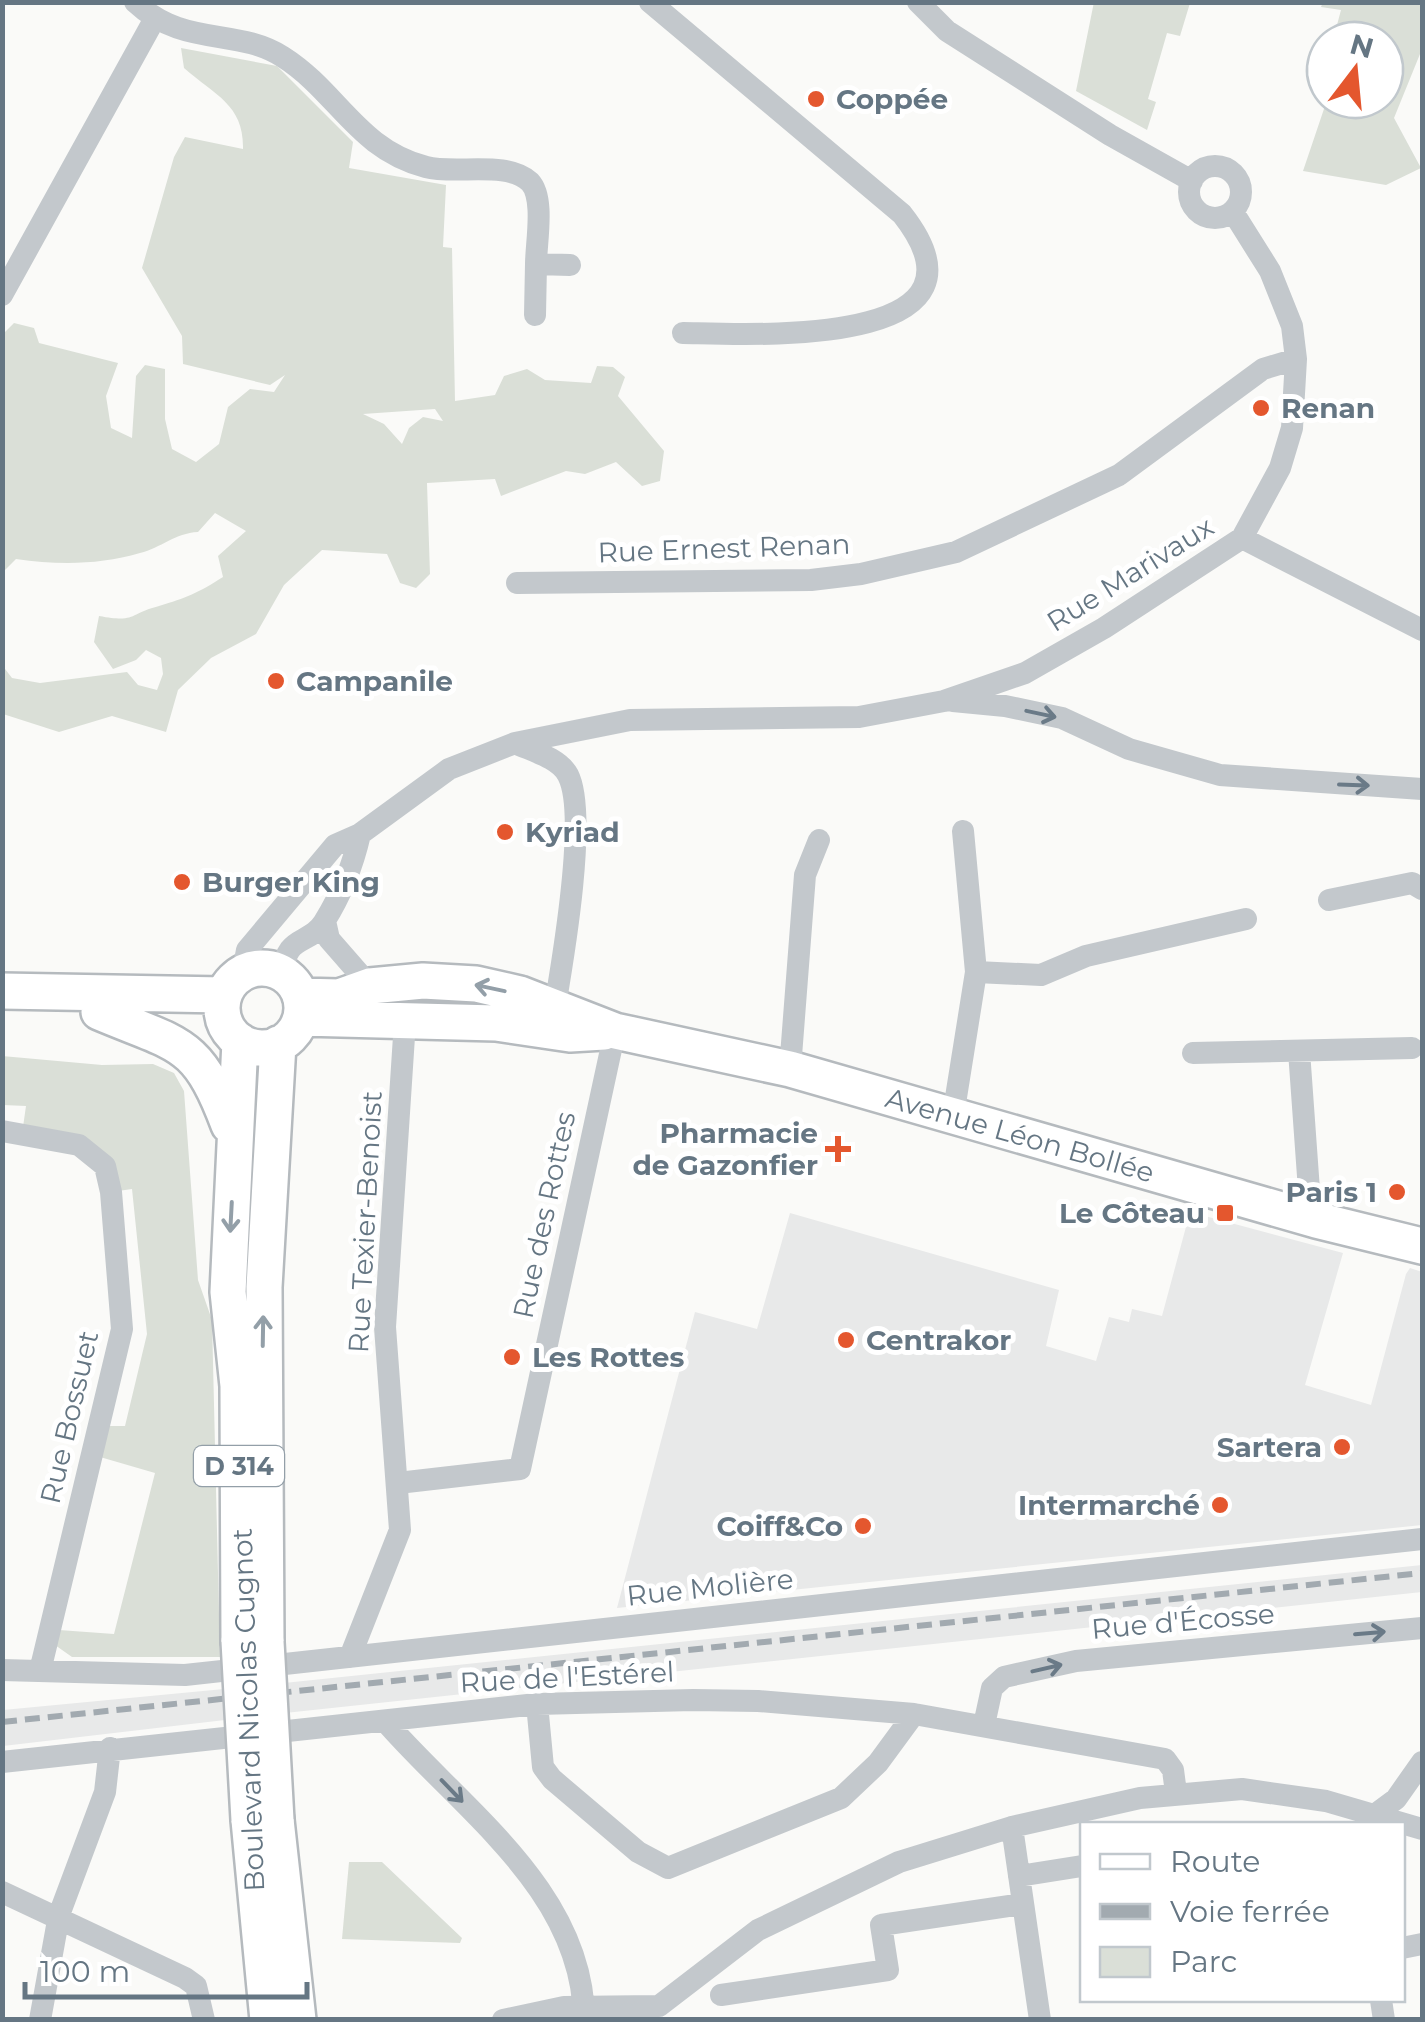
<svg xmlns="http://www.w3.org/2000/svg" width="1425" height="2022" font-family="Montserrat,sans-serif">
	<rect width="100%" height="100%" fill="#fafaf8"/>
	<path fill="#e8e9e9" d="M 1190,1212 L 1343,1253 L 1305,1385 L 1371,1405 L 1406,1274 L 1410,1268 L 1422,1272 L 1422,1525 L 617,1608 L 695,1312 L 757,1329 L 790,1213 L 1059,1290 L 1046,1346 L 1096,1361 L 1109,1317 L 1129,1322 L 1132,1309 L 1162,1316 Z
		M 1422,1565 L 1422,1592 L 285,1713 L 284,1683 Z
		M 224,1689 L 225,1720 L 3,1746 L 3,1710 Z"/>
	<path fill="#dadfd7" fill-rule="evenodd" d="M 1094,2 L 1190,3 L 1180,36 L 1167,33 L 1148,99 L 1156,102 L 1147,130 L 1076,91 Z
		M 1323,2 L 1422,3 L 1422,57 L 1420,54 L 1394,118 L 1421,168 L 1386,185 L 1303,171 L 1327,100 L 1385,100 L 1385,40 L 1333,40 L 1341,10 L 1321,7 Z
		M 181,48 L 277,66 L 353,142 L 349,168 L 446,185 L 443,247 L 452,248 L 455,401 L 495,395 L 504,376 L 527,369 L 545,380 L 591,383 L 597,366 L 613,367 L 625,377 L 618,396 L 664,451 L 660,481 L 642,486 L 616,462 L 585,474 L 566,471 L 501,496 L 495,479 L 427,483 L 430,574 L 416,588 L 400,583 L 387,554 L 322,550 L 284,585 L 256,634 L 211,658 L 178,690 L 166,732 L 112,716 L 59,732 L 3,714 L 2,665 L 12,678 L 40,683 L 127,672 L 138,685 L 157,690 L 163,674 L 161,658 L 146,650 L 136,660 L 113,669 L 94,642 L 99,616 C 137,623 128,614 159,606 C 186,598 198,593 223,577 L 218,556 L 246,531 L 215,513 L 198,532 C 175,533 161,548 140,553 C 99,565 58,565 16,559 L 3,572 L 2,335 L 14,323 L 34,328 L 39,343 L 118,363 L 106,396 L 111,428 L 132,438 L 136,376 L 145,365 L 165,369 L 165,419 L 172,449 L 196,462 L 219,444 L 228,407 L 250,389 L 274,392 L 285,375 L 270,385 L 183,364 L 182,336 L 142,268 L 174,157 L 185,137 L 243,149 C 244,105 216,96 184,68 ZM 435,409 L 443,421 L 423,417 L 409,428 L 402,444 L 384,424 L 363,414 Z
		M 2,1056 L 102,1065 L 153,1064 L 174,1073 L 184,1091 L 198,1280 L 212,1320 L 220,1657 L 72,1657 L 55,1645 L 59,1630 L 114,1634 L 155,1473 L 100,1457 L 108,1426 L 125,1426 L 147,1334 L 132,1189 L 111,1192 L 105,1166 L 22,1134 L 26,1106 L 3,1105 Z
		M 349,1862 L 382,1862 L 462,1938 L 460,1943 L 342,1939 Z"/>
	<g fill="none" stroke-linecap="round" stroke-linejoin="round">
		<defs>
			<path id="primary" d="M222 1008a40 40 0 1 1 80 0a40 40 0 1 1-80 0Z
				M 2,991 L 224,995
				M 300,996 L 339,997 L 370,986 L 423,981 L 476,984 L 520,994 L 615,1031 L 790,1069 L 1316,1220 L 1422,1246
				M 99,1012 C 179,1046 197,1039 229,1125
				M 302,1018 L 496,1023 L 570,1034 L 604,1032
				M 239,1641 L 238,1386 L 228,1292 L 240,1041
				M 266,1642 L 264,1287 L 278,1044
				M 249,1820 L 268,2020
				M 276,1820 L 298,2020"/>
		</defs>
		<use href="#primary" stroke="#b5babe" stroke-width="40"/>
		<path stroke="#c3c8cc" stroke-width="22" d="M 135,2 C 184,48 236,27 283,57 C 338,92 357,149 426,167 C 455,175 507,160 530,182 C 545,198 536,243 536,264 L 570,265
			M 650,2 L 902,214 C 1009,350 747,334 683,333
			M 918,2 L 947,31 L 1110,135 L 1192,181
			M1189 192a26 26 0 1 1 52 0a26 26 0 1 1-52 0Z
			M 2,295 L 154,20
			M 535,315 L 536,264
			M 1242,538 L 1422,630
			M 517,583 L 811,580 L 861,574 L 956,552 L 1119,475 L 1263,369 L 1296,359
			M 953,701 L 1005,706 L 1062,718 L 1129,749 L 1220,775 L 1422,789
			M 515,743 C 532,751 559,758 568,775 C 588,814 563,959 555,1006
			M 963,831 L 976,972
			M 1329,900 L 1412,883 L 1422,889
			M 325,921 L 329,939 L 370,986
			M 243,972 L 247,950 L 335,845 L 360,834 L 449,769 L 515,743 L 630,720 L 859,717 L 944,701 L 1025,673 L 1104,628 L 1242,538 L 1280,468 L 1292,428 L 1296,359 L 1292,326 L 1270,271 L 1233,212
			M 283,974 C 285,934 309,946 324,922 C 341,895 353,865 360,834
			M 1299,1051 L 1309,1190 L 1316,1220
			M 1193,1053 L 1412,1048
			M 790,1069 L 805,875 L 819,840
			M 953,1116 L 976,972 L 1041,975 L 1086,956 L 1246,919
			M 2,1131 L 79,1145 L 105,1166 L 111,1192 L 122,1329 L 40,1671
			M 398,1483 L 520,1469 L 615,1031
			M 350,1657 L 400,1530 L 385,1327 L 405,1021
			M 2,1670 L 185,1675 L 1422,1539
			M 537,1704 L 543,1767 L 552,1779 L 638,1852 L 668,1868 L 841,1798 L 878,1763 L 914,1714
			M 385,1721 C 460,1808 584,1891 584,2020
			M 984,1725 L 992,1688 L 1004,1677 L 1076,1661 L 1422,1628
			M 2,1762 L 537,1704 L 693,1700 L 758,1701 L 914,1714 L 1165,1759 L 1173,1770 L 1176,1793
			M 1369,1819 L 1396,1799 L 1422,1762
			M 1012,1827 L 1040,2020
			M 1019,1876 L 1082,1866
			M 2,1892 L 185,1978 L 196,1986 L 204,2020
			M 1402,1948 L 1422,1944
			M 721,1995 L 888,1970 L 881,1925 L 1022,1904
			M 1381,2000 L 1384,2020
			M 40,2020 L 59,1915 L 105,1792 L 110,1748
			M 503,2020 L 564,2007 L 659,2006 L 758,1930 L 899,1862 L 1012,1827 L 1140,1798 L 1242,1789 L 1326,1801 L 1422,1829"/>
		<use href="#primary" stroke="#fff" stroke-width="35"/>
		<path stroke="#a2aab0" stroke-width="6" stroke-dasharray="15 8" stroke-linecap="butt" d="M 2,1722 L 1422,1573"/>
		<defs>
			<path id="primary-bridge" d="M 239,1641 L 249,1820
				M 266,1642 L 276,1820"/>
		</defs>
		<use href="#primary-bridge" stroke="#b5babe" stroke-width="40" stroke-linecap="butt"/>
		<use href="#primary-bridge" stroke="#fff" stroke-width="35"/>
	</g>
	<defs><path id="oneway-shaft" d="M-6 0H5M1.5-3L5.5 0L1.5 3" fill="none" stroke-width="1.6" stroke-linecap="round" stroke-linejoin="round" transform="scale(2.5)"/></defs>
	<g stroke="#6a7a87">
		<use href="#oneway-shaft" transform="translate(1041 714) rotate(12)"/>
		<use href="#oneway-shaft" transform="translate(1354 785) rotate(2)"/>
		<use href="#oneway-shaft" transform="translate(1370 1633) rotate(-5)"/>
		<use href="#oneway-shaft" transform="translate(1047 1668) rotate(-13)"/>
		<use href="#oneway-shaft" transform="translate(452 1791) rotate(46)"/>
	</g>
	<g stroke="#939fa8">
		<use href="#oneway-shaft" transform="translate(490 988) rotate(-168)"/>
		<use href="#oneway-shaft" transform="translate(231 1217) rotate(93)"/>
		<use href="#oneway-shaft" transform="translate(263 1331) rotate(-89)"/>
	</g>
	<g fill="#e4572e" stroke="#fff" stroke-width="4">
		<circle cx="816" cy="99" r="10"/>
		<circle cx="1261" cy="408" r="10"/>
		<circle cx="276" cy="681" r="10"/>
		<circle cx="505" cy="832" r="10"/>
		<circle cx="182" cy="882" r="10"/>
		<path d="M833 1134h10v10h10v10h-10v10h-10v-10h-10v-10h10z"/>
		<circle cx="1397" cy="1192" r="10"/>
		<rect x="1215" y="1203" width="20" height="20" rx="5"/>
		<circle cx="846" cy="1340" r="10"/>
		<circle cx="512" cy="1357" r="10"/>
		<circle cx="1342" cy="1447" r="10"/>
		<circle cx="1220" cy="1505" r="10"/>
		<circle cx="863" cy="1526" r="10"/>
	</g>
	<g text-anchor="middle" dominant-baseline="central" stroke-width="10" stroke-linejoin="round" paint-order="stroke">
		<rect fill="#fff" stroke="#939fa8" stroke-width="2.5" x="194" y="1446" width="90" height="40" rx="8"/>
		<g font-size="25" font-weight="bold" fill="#657683">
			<text x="239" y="1466">D 314</text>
		</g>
		<g font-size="28" font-weight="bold" fill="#657683" stroke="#fff" text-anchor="start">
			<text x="836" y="99">Coppée</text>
			<text x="1281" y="408">Renan</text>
			<text x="296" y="681">Campanile</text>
			<text x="525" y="832">Kyriad</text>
			<text x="202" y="882">Burger King</text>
			<text x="818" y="1133" text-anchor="end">Pharmacie<tspan x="818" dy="32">de Gazonfier</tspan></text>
			<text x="1377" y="1192" text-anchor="end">Paris 1</text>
			<text x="1205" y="1213" text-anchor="end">Le Côteau</text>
			<text x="866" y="1340">Centrakor</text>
			<text x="532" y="1357">Les Rottes</text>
			<text x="1322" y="1447" text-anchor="end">Sartera</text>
			<text x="1200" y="1505" text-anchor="end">Intermarché</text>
			<text x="843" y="1526" text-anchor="end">Coiff&amp;Co</text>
		</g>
		<g font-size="28" fill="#657683" stroke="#fff">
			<text transform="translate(724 548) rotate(-2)">Rue Ernest Renan</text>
			<text transform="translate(1130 574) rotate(-32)">Rue Marivaux</text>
			<text transform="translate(1020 1135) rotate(16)">Avenue Léon Bollée</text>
			<text transform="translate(544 1215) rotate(-78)">Rue des Rottes</text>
			<text transform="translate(365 1222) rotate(-87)">Rue Texier-Benoist</text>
			<text transform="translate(69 1417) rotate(-77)">Rue Bossuet</text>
			<text transform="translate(710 1587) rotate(-6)">Rue Molière</text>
			<text transform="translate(1183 1621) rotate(-5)">Rue d'Écosse</text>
			<text transform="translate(567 1677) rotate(-3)">Rue de l'Estérel</text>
			<text transform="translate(248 1710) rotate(-92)">Boulevard Nicolas Cugnot</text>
		</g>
	</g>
	<rect width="1425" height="2022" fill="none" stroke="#657683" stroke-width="10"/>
	<rect x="1080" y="1822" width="325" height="180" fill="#ffffff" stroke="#c1c8cd" stroke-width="2.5"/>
	<rect x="1100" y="1854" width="50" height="15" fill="#ffffff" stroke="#c1c8cd" stroke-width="2.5"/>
	<text x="1170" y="1872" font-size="30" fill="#657683">Route</text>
	<rect x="1100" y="1904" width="50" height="15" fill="#a2aab0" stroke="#c1c8cd" stroke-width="2.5"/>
	<text x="1170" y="1922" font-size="30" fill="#657683">Voie ferrée</text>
	<rect x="1100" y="1947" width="50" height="30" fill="#dadfd7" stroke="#c1c8cd" stroke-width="2.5"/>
	<text x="1170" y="1972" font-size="30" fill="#657683">Parc</text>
	<g transform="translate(1355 70) rotate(16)"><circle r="48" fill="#ffffff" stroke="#c1c8cd" stroke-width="2.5"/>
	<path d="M0-8L18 38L0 25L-18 38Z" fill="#e4572e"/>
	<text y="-15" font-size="28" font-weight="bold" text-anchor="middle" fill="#657683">N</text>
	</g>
	<path d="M25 1982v15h282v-15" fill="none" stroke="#657683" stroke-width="5"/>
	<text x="40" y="1982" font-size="30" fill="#657683" stroke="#ffffff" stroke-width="8" paint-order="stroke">100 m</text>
</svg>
